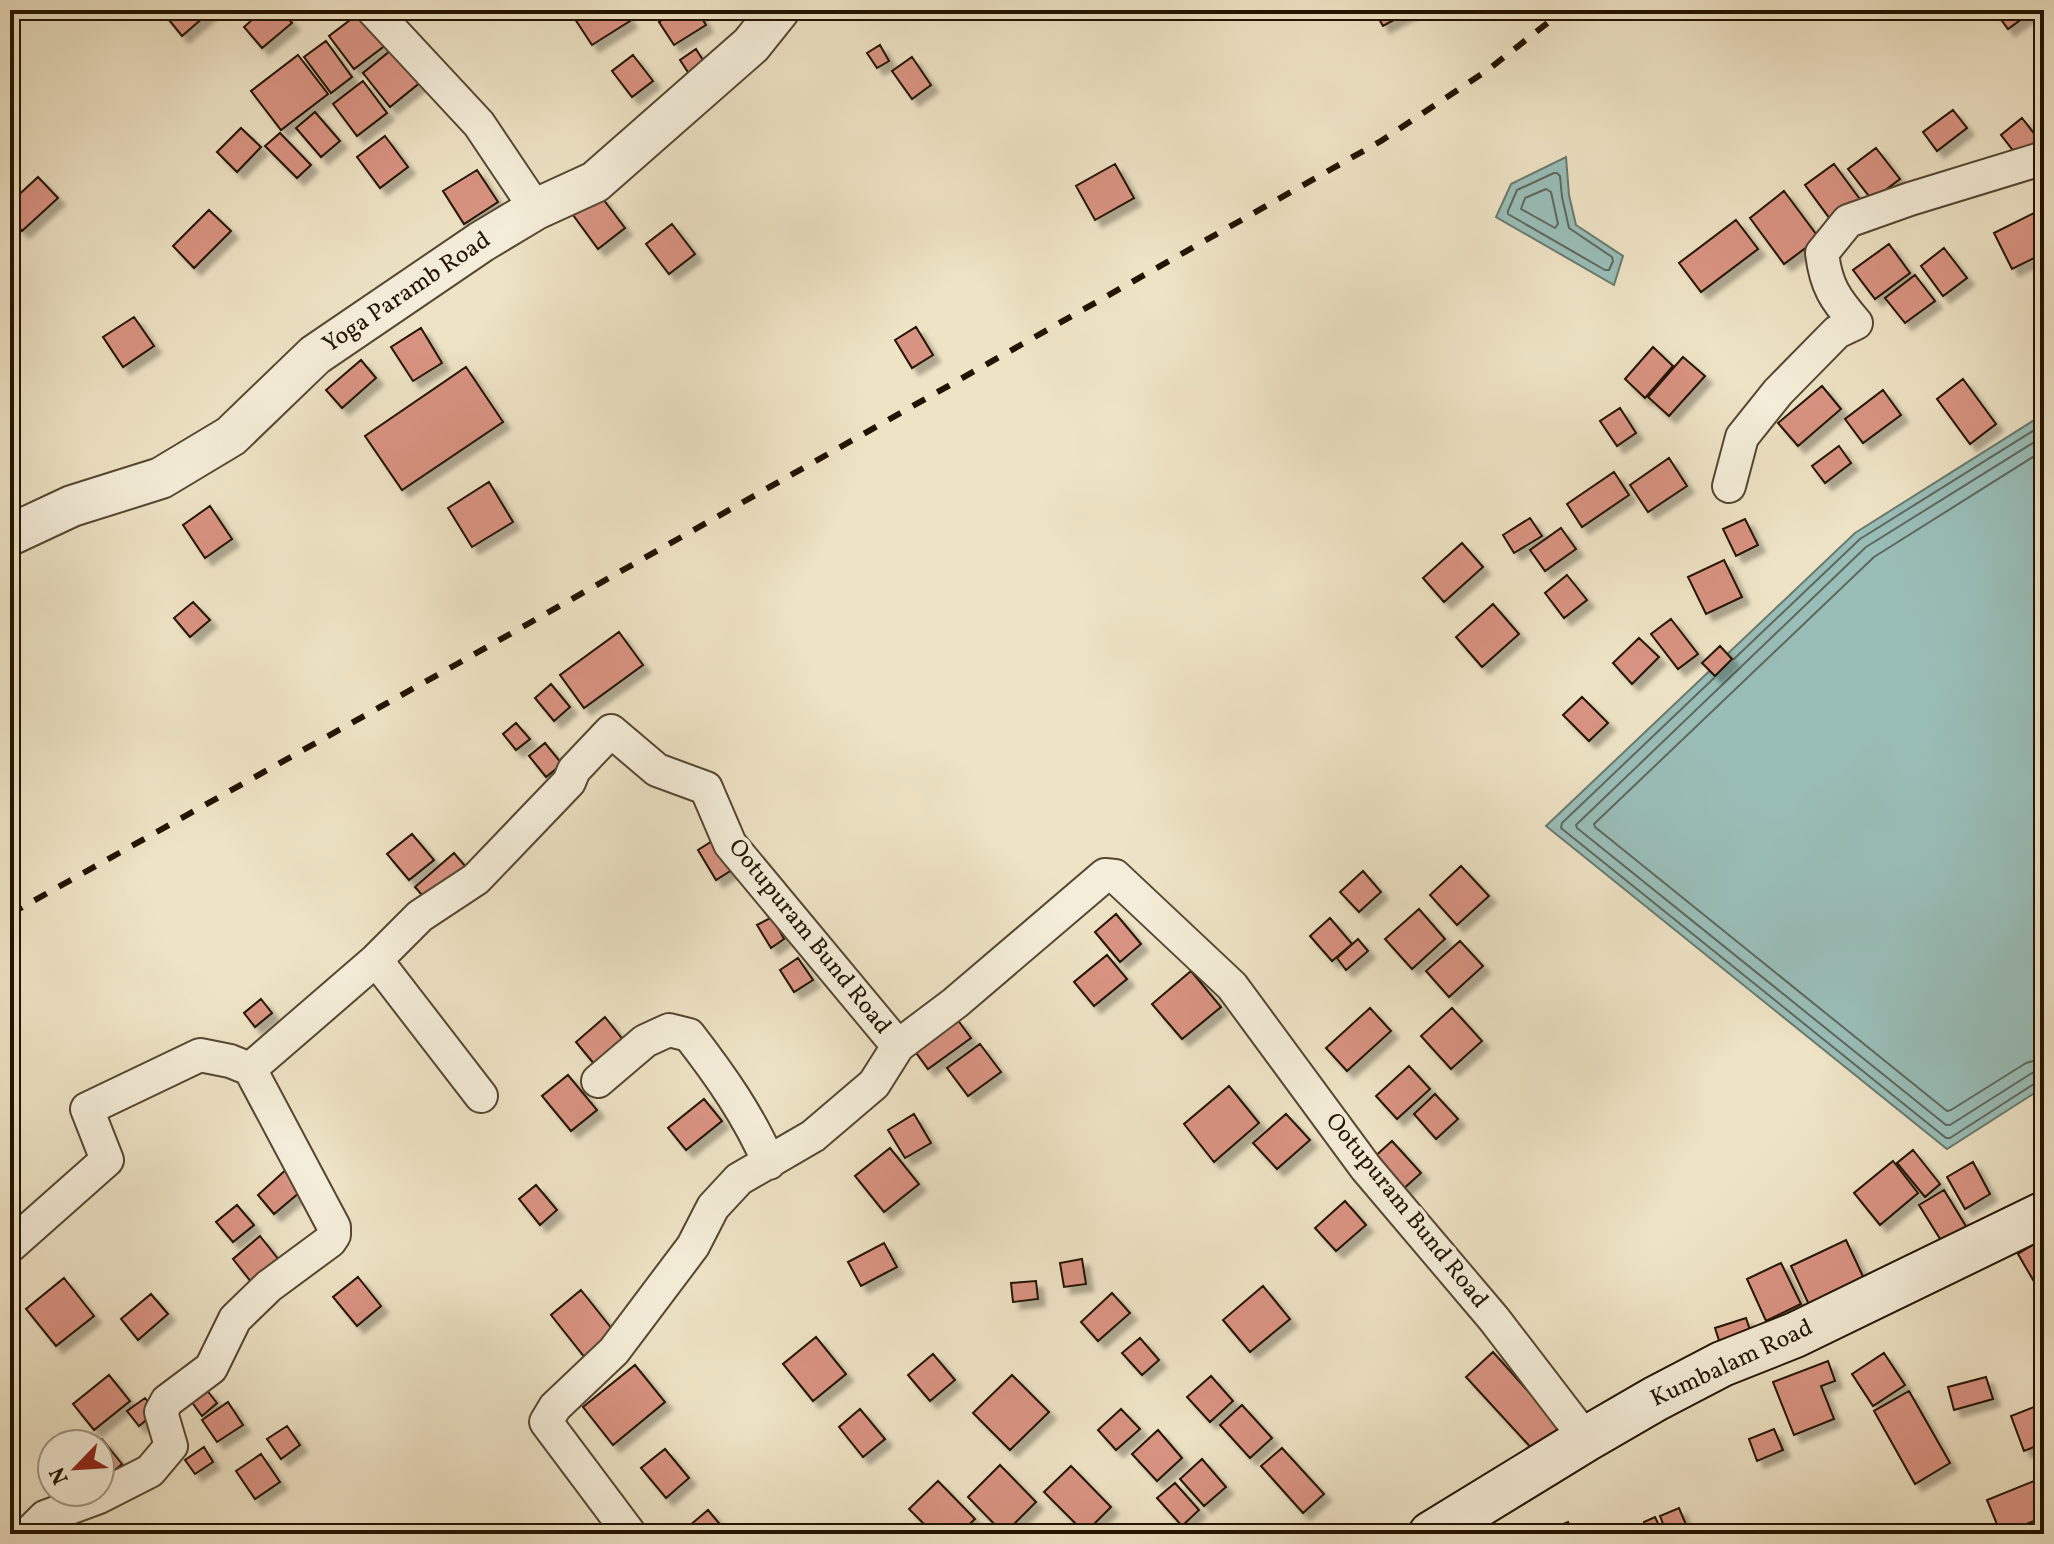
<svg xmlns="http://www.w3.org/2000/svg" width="2054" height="1544" font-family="Vollkorn,serif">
	<defs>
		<filter id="shadow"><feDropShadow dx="7" dy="7" stdDeviation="2" flood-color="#0004"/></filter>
	</defs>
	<rect width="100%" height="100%" fill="#eee3c5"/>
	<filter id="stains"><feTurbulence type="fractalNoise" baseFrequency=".0025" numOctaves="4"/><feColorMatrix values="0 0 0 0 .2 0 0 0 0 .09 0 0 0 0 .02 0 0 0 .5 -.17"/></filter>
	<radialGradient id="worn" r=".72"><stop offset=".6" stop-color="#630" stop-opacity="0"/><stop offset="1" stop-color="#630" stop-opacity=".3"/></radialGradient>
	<path fill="#99beb8" stroke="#697a6e" stroke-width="2" d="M 1566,157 L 1569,195 L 1576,225 L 1623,256 L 1614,285 L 1496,217 L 1511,184 Z
		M 2044,414 L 2044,1087 L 1947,1149 L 1546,826 L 1855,533 Z"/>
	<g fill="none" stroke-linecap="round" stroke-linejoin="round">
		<path stroke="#5e685c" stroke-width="2" d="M 1554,173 L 1557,173 L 1560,176 L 1562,197 L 1569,228 L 1612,257 L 1613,261 L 1609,270 L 1605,270 L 1508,214 L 1508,211 L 1517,190 Z
			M 1546,189 L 1551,192 L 1558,224 L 1555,228 L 1521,209 L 1525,198 Z
			M 2044,436 L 1866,547 L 1576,825 L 1577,828 L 1946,1125 L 1950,1125 L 2032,1073 L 2044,1070
			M 2044,450 L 1874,557 L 1594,824 L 1595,827 L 1947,1111 L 1951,1110 L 2026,1063 L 2044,1058
			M 1734,659 L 1860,539 L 2044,424
			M 1714,678 L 1562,823 L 1561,828 L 1946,1138 L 1950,1138 L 2037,1082 L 2044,1081"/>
	</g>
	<path fill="#d99382" stroke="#221300" stroke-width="2" filter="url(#shadow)" d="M 161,10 L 212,10 L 182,36 Z
		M 263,10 L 281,10 L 292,23 L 262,48 L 244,27 Z
		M 569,10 L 623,10 L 630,21 L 592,45 Z
		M 678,10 L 697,10 L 706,25 L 674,45 L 659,22 Z
		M 1374,10 L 1412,10 L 1383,26 Z
		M 1994,10 L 2034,10 L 2008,29 Z
		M 362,11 L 387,44 L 354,69 L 329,36 Z
		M 326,41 L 352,77 L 331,93 L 304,57 Z
		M 880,45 L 889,61 L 877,68 L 867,53 Z
		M 395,47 L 422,81 L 390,107 L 363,73 Z
		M 696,49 L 711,73 L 695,83 L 680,60 Z
		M 298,55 L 328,94 L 281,130 L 251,91 Z
		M 633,55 L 653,81 L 632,97 L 612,71 Z
		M 912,57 L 931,85 L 912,99 L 892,71 Z
		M 363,81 L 387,113 L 357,136 L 333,104 Z
		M 1953,110 L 1967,128 L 1937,151 L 1923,132 Z
		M 315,112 L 340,141 L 321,157 L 296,128 Z
		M 2022,118 L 2040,141 L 2019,158 L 2001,135 Z
		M 241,128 L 261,147 L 237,172 L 217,152 Z
		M 280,133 L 311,165 L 297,178 L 265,146 Z
		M 385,136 L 408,167 L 380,188 L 357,157 Z
		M 1876,148 L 1900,179 L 1872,200 L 1848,169 Z
		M 1115,164 L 1134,198 L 1095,220 L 1076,186 Z
		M 1834,164 L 1862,202 L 1833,223 L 1805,185 Z
		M 477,170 L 498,202 L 464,224 L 443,191 Z
		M 38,177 L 58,198 L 22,231 L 10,218 L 10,203 Z
		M 1784,191 L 1819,238 L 1784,264 L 1750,218 Z
		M 600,195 L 625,228 L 598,249 L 573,215 Z
		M 209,210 L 231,231 L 194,268 L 173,246 Z
		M 2034,213 L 2044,234 L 2044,253 L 2012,269 L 1994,233 Z
		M 1736,220 L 1758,249 L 1701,292 L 1679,263 Z
		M 672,224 L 695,254 L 669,274 L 646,244 Z
		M 1889,244 L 1910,273 L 1875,299 L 1853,270 Z
		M 1944,248 L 1967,278 L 1943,296 L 1921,266 Z
		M 1915,275 L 1935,301 L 1905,323 L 1885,298 Z
		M 134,317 L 154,346 L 123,367 L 103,337 Z
		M 916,327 L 933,355 L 912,368 L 895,340 Z
		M 421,328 L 442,363 L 413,381 L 391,347 Z
		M 1653,347 L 1673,366 L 1645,398 L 1625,379 Z
		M 1683,357 L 1705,376 L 1669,416 L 1648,397 Z
		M 361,360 L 376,378 L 342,408 L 326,390 Z
		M 466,367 L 503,422 L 402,490 L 365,436 Z
		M 1963,379 L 1996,424 L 1970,444 L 1937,399 Z
		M 1822,386 L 1841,409 L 1798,446 L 1778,423 Z
		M 1883,390 L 1901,415 L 1863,443 L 1845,419 Z
		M 1620,408 L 1636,433 L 1617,446 L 1600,421 Z
		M 1839,446 L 1851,463 L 1825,483 L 1812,466 Z
		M 1669,458 L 1687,486 L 1648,512 L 1630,485 Z
		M 1614,472 L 1629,495 L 1582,527 L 1567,504 Z
		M 489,482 L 513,522 L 472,547 L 448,508 Z
		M 210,506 L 232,539 L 205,558 L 183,525 Z
		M 1530,518 L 1542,536 L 1514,553 L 1503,535 Z
		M 1745,519 L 1758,545 L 1736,556 L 1723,529 Z
		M 1561,528 L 1576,549 L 1545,571 L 1530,550 Z
		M 1462,543 L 1483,567 L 1444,602 L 1423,578 Z
		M 1724,560 L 1742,597 L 1706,614 L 1688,577 Z
		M 1567,575 L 1587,600 L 1564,618 L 1545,593 Z
		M 193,602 L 210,620 L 190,637 L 174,618 Z
		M 1493,604 L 1519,634 L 1482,667 L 1456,637 Z
		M 1671,619 L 1698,654 L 1678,669 L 1651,634 Z
		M 619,632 L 643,665 L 584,708 L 560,675 Z
		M 1639,638 L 1659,657 L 1632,684 L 1613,663 Z
		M 1720,646 L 1732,659 L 1715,676 L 1702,663 Z
		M 551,684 L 570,707 L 554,721 L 535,698 Z
		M 1582,697 L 1608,723 L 1589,741 L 1563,715 Z
		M 516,723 L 530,739 L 516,750 L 503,734 Z
		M 545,743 L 562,764 L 546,777 L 529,756 Z
		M 412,834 L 434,860 L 409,880 L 387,854 Z
		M 717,838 L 735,868 L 716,880 L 698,850 Z
		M 454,853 L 471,873 L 427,901 L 415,887 Z
		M 1461,866 L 1489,896 L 1457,925 L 1430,895 Z
		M 1363,871 L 1381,892 L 1359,912 L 1340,892 Z
		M 1419,909 L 1445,939 L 1412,969 L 1385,939 Z
		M 1116,914 L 1141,944 L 1120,962 L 1095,932 Z
		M 772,917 L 784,939 L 771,948 L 757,925 Z
		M 1330,918 L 1352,944 L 1332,961 L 1310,936 Z
		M 1358,939 L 1368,951 L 1346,970 L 1337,958 Z
		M 1460,941 L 1483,966 L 1449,997 L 1426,971 Z
		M 1107,955 L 1127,979 L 1094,1006 L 1074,982 Z
		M 798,958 L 813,980 L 794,992 L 780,970 Z
		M 1191,971 L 1221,1007 L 1182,1039 L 1152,1004 Z
		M 261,999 L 272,1013 L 255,1027 L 244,1013 Z
		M 1370,1008 L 1391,1031 L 1347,1071 L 1326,1048 Z
		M 1452,1008 L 1482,1041 L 1451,1069 L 1421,1036 Z
		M 605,1017 L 624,1041 L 595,1065 L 576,1042 Z
		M 957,1019 L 971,1038 L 928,1069 L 914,1050 Z
		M 980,1044 L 1001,1072 L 968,1096 L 947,1068 Z
		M 1409,1066 L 1430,1089 L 1397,1119 L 1376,1096 Z
		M 568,1075 L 597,1110 L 571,1131 L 542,1096 Z
		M 1229,1086 L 1259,1123 L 1214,1162 L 1184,1124 Z
		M 1435,1094 L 1458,1119 L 1436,1139 L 1414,1114 Z
		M 704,1099 L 722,1121 L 686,1150 L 668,1128 Z
		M 914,1114 L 931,1143 L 905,1158 L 888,1130 Z
		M 1286,1114 L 1310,1140 L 1277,1169 L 1253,1143 Z
		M 1392,1141 L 1421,1173 L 1401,1191 L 1372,1159 Z
		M 890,1148 L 919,1184 L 884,1212 L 855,1176 Z
		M 1913,1150 L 1940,1184 L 1925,1197 L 1897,1163 Z
		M 1893,1161 L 1918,1193 L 1880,1225 L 1854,1193 Z
		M 1973,1162 L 1990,1194 L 1965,1209 L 1947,1177 Z
		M 289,1167 L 306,1187 L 274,1214 L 258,1195 Z
		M 536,1185 L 557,1210 L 540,1225 L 519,1199 Z
		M 1944,1190 L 1967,1228 L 1942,1242 L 1919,1205 Z
		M 1345,1201 L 1366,1225 L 1336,1251 L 1315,1228 Z
		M 237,1205 L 254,1225 L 233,1242 L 216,1222 Z
		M 260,1236 L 279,1260 L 252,1283 L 233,1259 Z
		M 1846,1240 L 1866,1283 L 1811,1309 L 1791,1266 Z
		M 2039,1241 L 2044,1249 L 2044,1280 L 2036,1285 L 2018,1254 Z
		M 884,1243 L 897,1267 L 861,1286 L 848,1262 Z
		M 1082,1259 L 1086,1284 L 1064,1287 L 1060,1263 Z
		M 1781,1263 L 1801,1304 L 1766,1321 L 1747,1279 Z
		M 358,1277 L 381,1306 L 357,1326 L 333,1297 Z
		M 64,1278 L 94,1316 L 56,1346 L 26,1309 Z
		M 1036,1281 L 1038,1299 L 1013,1302 L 1011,1283 Z
		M 1263,1286 L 1290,1319 L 1250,1352 L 1223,1320 Z
		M 581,1290 L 616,1334 L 586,1359 L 551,1315 Z
		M 1112,1293 L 1130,1313 L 1098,1341 L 1081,1322 Z
		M 151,1294 L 168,1314 L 138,1340 L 121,1319 Z
		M 1746,1318 L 1754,1342 L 1723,1353 L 1715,1328 Z
		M 816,1337 L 846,1374 L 813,1401 L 783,1364 Z
		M 1140,1338 L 1159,1360 L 1142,1375 L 1122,1353 Z
		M 1493,1352 L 1561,1428 L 1535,1452 L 1466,1377 Z
		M 1884,1353 L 1905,1385 L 1873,1406 L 1852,1374 Z
		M 933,1354 L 955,1380 L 930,1401 L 908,1375 Z
		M 1828,1361 L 1835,1381 L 1821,1386 L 1834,1419 L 1794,1435 L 1773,1382 Z
		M 635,1365 L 665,1402 L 613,1445 L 583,1407 Z
		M 109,1375 L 130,1401 L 94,1430 L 73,1404 Z
		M 1012,1375 L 1049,1412 L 1010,1450 L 973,1413 Z
		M 1211,1376 L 1233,1401 L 1210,1422 L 1187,1397 Z
		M 1986,1377 L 1993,1399 L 1954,1410 L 1948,1387 Z
		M 206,1389 L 217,1403 L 202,1416 L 191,1401 Z
		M 1909,1391 L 1950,1463 L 1915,1484 L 1874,1411 Z
		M 145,1398 L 156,1412 L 139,1426 L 127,1411 Z
		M 228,1402 L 243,1425 L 217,1442 L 202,1420 Z
		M 1242,1405 L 1272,1438 L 1250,1458 L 1220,1425 Z
		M 2039,1405 L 2044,1419 L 2044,1443 L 2024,1451 L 2011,1416 Z
		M 860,1409 L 885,1439 L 863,1457 L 839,1427 Z
		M 1121,1409 L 1140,1429 L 1116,1450 L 1098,1430 Z
		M 287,1426 L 300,1445 L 281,1459 L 267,1439 Z
		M 1774,1429 L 1783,1450 L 1757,1461 L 1749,1439 Z
		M 1158,1430 L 1182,1458 L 1157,1481 L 1132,1454 Z
		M 102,1439 L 122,1464 L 100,1483 L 100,1444 L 95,1444 Z
		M 204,1447 L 213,1462 L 195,1474 L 185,1460 Z
		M 1282,1448 L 1324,1494 L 1303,1513 L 1261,1466 Z
		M 665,1449 L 689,1478 L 666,1498 L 641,1468 Z
		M 261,1454 L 280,1482 L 255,1499 L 236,1471 Z
		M 1202,1459 L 1226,1487 L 1204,1506 L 1180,1479 Z
		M 1000,1465 L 1036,1502 L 1004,1534 L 968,1497 Z
		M 1071,1466 L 1111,1507 L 1085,1533 L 1044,1492 Z
		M 2044,1477 L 2044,1517 L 2001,1534 L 1987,1500 Z
		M 938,1481 L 975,1519 L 959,1534 L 934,1534 L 909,1509 Z
		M 1175,1483 L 1199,1510 L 1182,1526 L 1157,1498 Z
		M 1679,1508 L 1690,1534 L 1667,1534 L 1660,1516 Z
		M 708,1510 L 728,1534 L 696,1534 L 689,1526 Z
		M 1655,1517 L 1663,1534 L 1650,1534 L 1644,1522 Z
		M 1568,1522 L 1573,1534 L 1541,1534 L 1541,1533 Z"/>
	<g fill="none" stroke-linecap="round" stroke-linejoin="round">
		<defs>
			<path id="minor" d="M 373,10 L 479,124 L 536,209
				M 1729,486 L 1742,437 L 1778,392 L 1837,332 L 1856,323 C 1835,299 1826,286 1822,253 L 1848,221 L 1910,199 L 2044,158
				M 376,960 L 481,1096
				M 250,1069 L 376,960 L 420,916 L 476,879 L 569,782 L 574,770 L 611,731 L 657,770 L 706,788 L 730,844 L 898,1046
				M 598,1081 L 645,1041 L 669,1030 L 689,1035 C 720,1075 749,1116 769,1163
				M 10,1246 L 107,1160 L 87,1109 L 200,1055 L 230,1061 L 250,1069
				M 28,1534 L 45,1517 L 99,1497 L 150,1471 L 171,1446 L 161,1412 L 167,1401 L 211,1368 L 235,1319 L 269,1286 L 330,1241 L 334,1235 L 334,1227 L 250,1069
				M 630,1534 L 546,1422 L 555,1407 L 614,1351 L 693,1246 L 713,1207 L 739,1179 L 813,1136 L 874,1084 L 898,1046 L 955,1003 L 1105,875 L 1115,876 L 1232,986 L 1366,1168 L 1494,1319 L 1586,1439"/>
			<path id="tertiary" d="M 10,535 L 72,506 L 161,478 L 231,436 L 315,355 L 481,242 L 536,209 L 595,182 L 751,45 L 779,10"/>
			<path id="secondary" d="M 1431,1534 L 1586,1439 L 1655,1399 L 1722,1364 L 1795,1335 L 2044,1214"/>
		</defs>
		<use href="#minor" stroke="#554731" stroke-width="36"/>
		<use href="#tertiary" stroke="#554731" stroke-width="44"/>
		<use href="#secondary" stroke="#221300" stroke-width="48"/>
		<use href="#minor" stroke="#f4edd9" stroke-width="32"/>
		<use href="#tertiary" stroke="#f4edd9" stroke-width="40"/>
		<use href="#secondary" stroke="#f4edd9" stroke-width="44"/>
		<path stroke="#221300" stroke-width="6" stroke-dasharray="14 14" stroke-linecap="butt" d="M 10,914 L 457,664 L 1381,141 L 1489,69 L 1564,10"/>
	</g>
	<g text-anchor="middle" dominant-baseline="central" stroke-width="8" stroke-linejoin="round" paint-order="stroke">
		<g font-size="24" fill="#221300" stroke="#f4edd9">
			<text transform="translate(407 293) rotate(-34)">Yoga Paramb Road</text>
			<text transform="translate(809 937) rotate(51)">Ootupuram Bund Road</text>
			<text transform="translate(1406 1211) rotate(51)">Ootupuram Bund Road</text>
			<text transform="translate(1732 1364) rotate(-25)">Kumbalam Road</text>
		</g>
	</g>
	<rect width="2054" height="1544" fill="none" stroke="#eee3c5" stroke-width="40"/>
	<rect x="12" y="12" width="2030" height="1520" fill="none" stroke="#221300" stroke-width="4"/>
	<rect x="20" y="20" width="2014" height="1504" fill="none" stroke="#221300" stroke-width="2"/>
	<g transform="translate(76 1468) rotate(245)"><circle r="38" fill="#f4edd9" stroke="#a09682" stroke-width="2"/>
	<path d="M0-6L14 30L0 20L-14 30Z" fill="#8f2418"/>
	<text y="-12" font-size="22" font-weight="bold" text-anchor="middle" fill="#221300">N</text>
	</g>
	<rect width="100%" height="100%" filter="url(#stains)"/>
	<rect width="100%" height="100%" fill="url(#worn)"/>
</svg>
